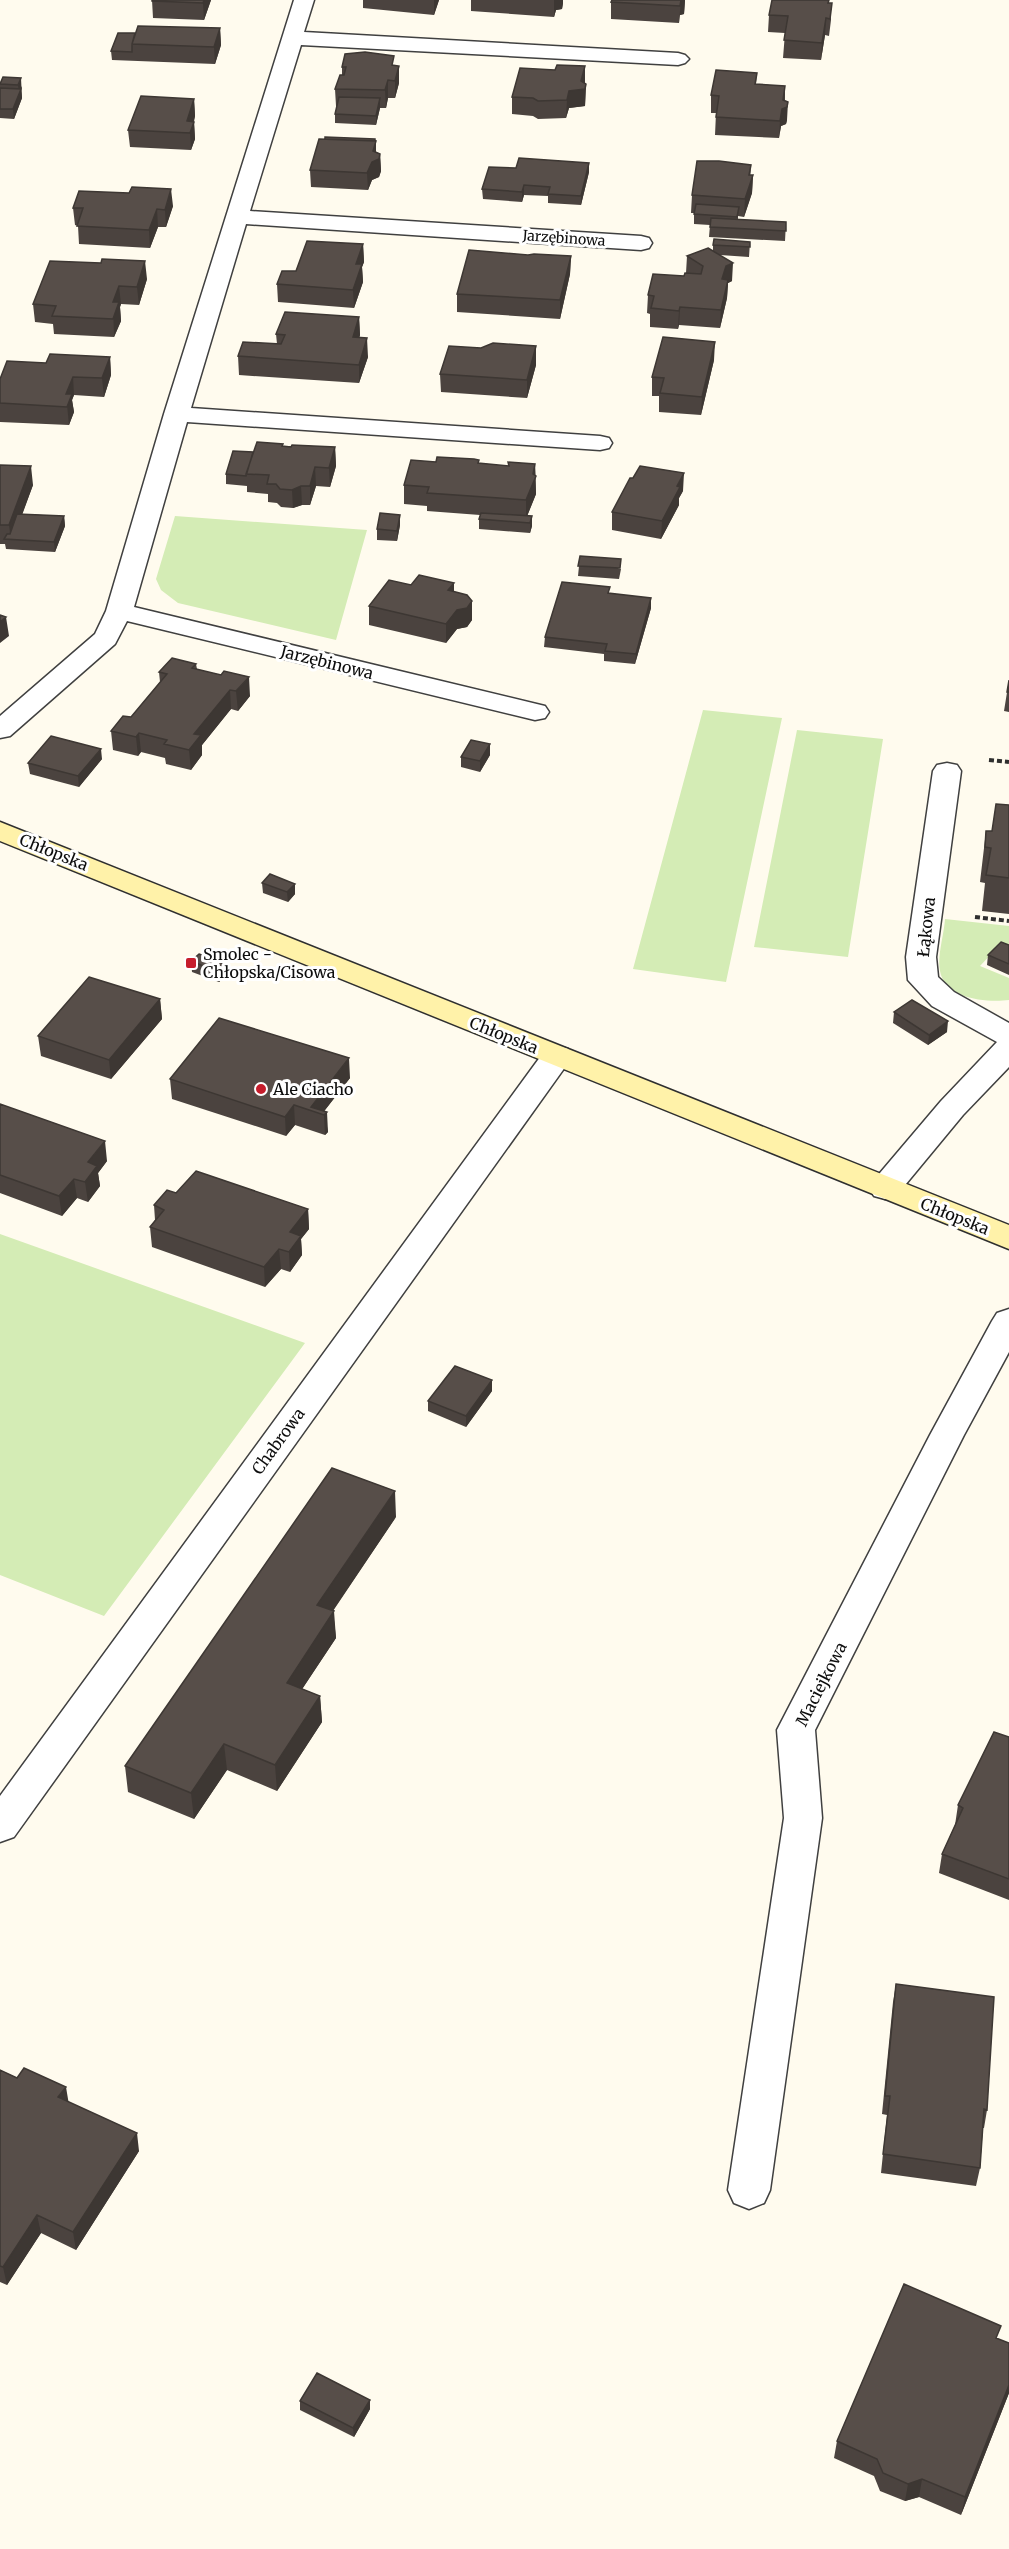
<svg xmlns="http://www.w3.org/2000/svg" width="1009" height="2549" font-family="Merriweather,serif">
	<rect width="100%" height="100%" fill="#fffbee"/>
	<path fill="#d4ecb5" d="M 175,516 L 367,530 L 336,640 L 178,603 L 161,590 L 156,579 Z
		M 703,710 L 782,718 L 726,982 L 633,969 Z
		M 797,730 L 883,739 L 848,957 L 754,947 Z
		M 945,919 L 1009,926 L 1009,953 L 997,948 L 980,966 L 1009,978 L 1009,1000 C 987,1003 945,999 940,971 C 937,956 944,935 945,919 Z
		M 0,1234 L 305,1343 L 104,1616 L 0,1575 Z"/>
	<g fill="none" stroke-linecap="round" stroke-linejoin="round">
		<defs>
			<path id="street" d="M 294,0 L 314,0 L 304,32 L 678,53 L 685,55 L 689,59 L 685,63 L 678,65 L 301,45 L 250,211 L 641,236 L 649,238 L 652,243 L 649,248 L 641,250 L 246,224 L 191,408 L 600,436 L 609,438 L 612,443 L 609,448 L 600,450 L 187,422 L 134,607 L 545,706 L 549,712 L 545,718 L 535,720 L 127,621 L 115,644 L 10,736 L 0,738 L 0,716 L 95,634 L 106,611 L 164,414 Z
				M 947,763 L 957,765 L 961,771 L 936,957 L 938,977 L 954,992 L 1009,1023 L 1009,1067 L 963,1115 L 896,1196 L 885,1199 L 874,1196 L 869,1188 L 874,1180 L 941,1101 L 997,1042 L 932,1006 L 908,980 L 906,957 L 933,771 L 937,765 Z
				M 557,1046 L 568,1049 L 572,1056 L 568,1063 L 14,1837 L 0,1842 L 0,1796 L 546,1049 Z
				M 1009,1309 L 1009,1352 L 964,1435 L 815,1730 L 822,1818 L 770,2190 L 764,2203 L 749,2209 L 734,2203 L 728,2190 L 784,1818 L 777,1730 L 930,1435 L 992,1321 L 997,1313 Z"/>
			<path id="secondary" d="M 0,822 L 1009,1225 L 1009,1249 L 0,841 Z"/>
		</defs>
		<use href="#street" stroke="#404040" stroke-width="3"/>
		<use href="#secondary" stroke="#2f2f2f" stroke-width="3"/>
		<path stroke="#2f2f2f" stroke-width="4" stroke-dasharray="5 3" stroke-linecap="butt" d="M 989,760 L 1009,762
			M 975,917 L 1009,921"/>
		<use href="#street" fill="#fff" fill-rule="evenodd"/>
		<use href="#secondary" fill="#fff2a9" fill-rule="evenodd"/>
	</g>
	<path fill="#4b433f" d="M 152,0 L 211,0 L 204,20 L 153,18 Z
		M 363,0 L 439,0 L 434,15 L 363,8 Z
		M 471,0 L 563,0 L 563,3 L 562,9 L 556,10 L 554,17 L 471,11 Z
		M 685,0 L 684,14 L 680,15 L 679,23 L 611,19 L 611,2 Z
		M 830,3 L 831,20 L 829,36 L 825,35 L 821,60 L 783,58 L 785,33 L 768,32 L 769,15 Z
		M 220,28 L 221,45 L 215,64 L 112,60 L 111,51 L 135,33 Z
		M 399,66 L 399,83 L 395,98 L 388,98 L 386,108 L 380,108 L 376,125 L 335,123 L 335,114 L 337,106 L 336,106 L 335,89 L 342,75 L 342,67 Z
		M 757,73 L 756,84 L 785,86 L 785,101 L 787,120 L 786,124 L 781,126 L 779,138 L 715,135 L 716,113 L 711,113 L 711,95 Z
		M 3,77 L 22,87 L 21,89 L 22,98 L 14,119 L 0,118 L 0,84 Z
		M 585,83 L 586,84 L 585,106 L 569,108 L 566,118 L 538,119 L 533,116 L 512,114 L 512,97 Z
		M 194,99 L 195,116 L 194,122 L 195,139 L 191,150 L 130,147 L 128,130 Z
		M 375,141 L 376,141 L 376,152 L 380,154 L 381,171 L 379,177 L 372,180 L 368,190 L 311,187 L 310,170 Z
		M 589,163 L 589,172 L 581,205 L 548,203 L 548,196 L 524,195 L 522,202 L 483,199 L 482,189 L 516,168 Z
		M 750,175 L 753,175 L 752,193 L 744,217 L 738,216 L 738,220 L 786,222 L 785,241 L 709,237 L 710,225 L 694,224 L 694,213 L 691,213 L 692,195 Z
		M 173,206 L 166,227 L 158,227 L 150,248 L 79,244 L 78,226 L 75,225 L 73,208 Z
		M 750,242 L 749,257 L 720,255 L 732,281 L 728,283 L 727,298 L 720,328 L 679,325 L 678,329 L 650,327 L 650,314 L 647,313 L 648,295 L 684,276 L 686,273 L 687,256 L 713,251 L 713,245 Z
		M 363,244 L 364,262 L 362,267 L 363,282 L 354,308 L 278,302 L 277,284 L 296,271 Z
		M 528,255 L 571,256 L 570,274 L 560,319 L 457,312 L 457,294 Z
		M 147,279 L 139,305 L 121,304 L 120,307 L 121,321 L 114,337 L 54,334 L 53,324 L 35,322 L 33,304 Z
		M 359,317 L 360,335 L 359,338 L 368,357 L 359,383 L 239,375 L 238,356 L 277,344 L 276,334 Z
		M 536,346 L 536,365 L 527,398 L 441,392 L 440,374 L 481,348 Z
		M 110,357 L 111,375 L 104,397 L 74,395 L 72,400 L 74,412 L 69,425 L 0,422 L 0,379 L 46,363 Z
		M 714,360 L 701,415 L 659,412 L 659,396 L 652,396 L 652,377 Z
		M 283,444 L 283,446 L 335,447 L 336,466 L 330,487 L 316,486 L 310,505 L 302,505 L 293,508 L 281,507 L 277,503 L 268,502 L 268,494 L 247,492 L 247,486 L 226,484 L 226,474 L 253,452 Z
		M 436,462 L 479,464 L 508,466 L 535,464 L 536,494 L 527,516 L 532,516 L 532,526 L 530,533 L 479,529 L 479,519 L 480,515 L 427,511 L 427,506 L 404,504 L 404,485 Z
		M 0,465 L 33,485 L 22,514 L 64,516 L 65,526 L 55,552 L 6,549 L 5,544 L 0,544 Z
		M 683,491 L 679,498 L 679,505 L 661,539 L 612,530 L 612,512 Z
		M 400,525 L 397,541 L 377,540 L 377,529 Z
		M 580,556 L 621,569 L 619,579 L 578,576 Z
		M 411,585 L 454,592 L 472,620 L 467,627 L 457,629 L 446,643 L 369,625 L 369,606 Z
		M 610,594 L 651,608 L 635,664 L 604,661 L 604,654 L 544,647 L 545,637 Z
		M 196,664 L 197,669 L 250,696 L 238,711 L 231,709 L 202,745 L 202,755 L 191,770 L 166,764 L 165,758 L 141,752 L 138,756 L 113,750 L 111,731 L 131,717 L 160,682 L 159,672 Z
		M 1009,680 L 1009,712 L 1004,711 Z
		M 490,744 L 490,755 L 480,772 L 461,767 L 461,757 Z
		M 102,759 L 79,787 L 30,774 L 28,763 Z
		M 1009,805 L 1009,914 L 982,911 L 985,883 L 980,882 L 986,831 L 992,831 Z
		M 262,883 L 295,894 L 288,902 L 263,893 Z
		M 1009,945 L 1009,975 L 987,965 L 988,955 Z
		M 191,961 L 226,975 L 219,982 L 192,972 Z
		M 160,999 L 162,1019 L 111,1079 L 41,1056 L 38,1036 Z
		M 894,1012 L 947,1032 L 928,1045 L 893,1023 Z
		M 350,1078 L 324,1111 L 328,1132 L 325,1135 L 295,1125 L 286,1136 L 172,1099 L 170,1079 Z
		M 0,1104 L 107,1161 L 98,1173 L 100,1186 L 88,1202 L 77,1198 L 62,1216 L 0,1193 Z
		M 176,1193 L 308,1209 L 309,1229 L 301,1239 L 302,1255 L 290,1272 L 281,1269 L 265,1287 L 152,1247 L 150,1227 L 155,1220 L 154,1205 Z
		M 492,1391 L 466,1427 L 428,1411 L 428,1401 Z
		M 396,1517 L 333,1611 L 336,1638 L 302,1689 L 320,1696 L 322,1722 L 277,1791 L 227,1770 L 194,1819 L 128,1792 L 125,1766 Z
		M 1009,1737 L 1009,1900 L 939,1873 L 942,1854 L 955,1825 L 958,1805 Z
		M 896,1984 L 987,2110 L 984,2128 L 983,2128 L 980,2168 L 976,2186 L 881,2173 L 887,2115 L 882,2114 L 893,2002 Z
		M 0,2070 L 68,2101 L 139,2151 L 76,2250 L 41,2233 L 7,2285 L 0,2282 Z
		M 998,2339 L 1009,2343 L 1009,2393 L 961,2515 L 919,2497 L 905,2501 L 880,2491 L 874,2476 L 834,2458 L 837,2441 Z
		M 300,2401 L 370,2409 L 354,2437 L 300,2410 Z"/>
	<path fill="#3d3733" d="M 204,0 L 211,0 L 204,20 L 203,3 Z
		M 434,0 L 439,0 L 434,15 Z
		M 554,0 L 563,0 L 563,3 L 562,9 L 556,10 L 554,17 Z
		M 681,0 L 685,0 L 684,14 L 680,15 L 679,23 Z
		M 826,18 L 825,35 L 821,60 L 822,43 Z
		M 220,28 L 221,45 L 215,64 L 214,47 Z
		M 399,66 L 399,83 L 395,98 L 395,81 Z
		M 585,66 L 585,83 L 586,84 L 585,106 L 569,108 L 566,118 L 567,100 L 569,91 L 581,81 Z
		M 21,78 L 22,98 L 14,119 L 13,109 L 19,93 L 18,85 Z
		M 388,80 L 388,98 L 386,108 L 385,90 Z
		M 785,86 L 784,103 L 788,102 L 787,120 L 786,124 L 781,126 L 779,138 L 780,121 Z
		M 380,98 L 380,108 L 376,125 L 376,116 Z
		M 194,99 L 195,116 L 190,133 L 187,121 Z
		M 194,122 L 195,139 L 191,150 L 190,133 Z
		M 376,141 L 376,158 L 380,154 L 381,171 L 379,177 L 372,180 L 368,190 L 367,173 L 372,149 Z
		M 589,163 L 589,172 L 581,205 L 581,196 Z
		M 751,165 L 750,182 L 753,175 L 752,193 L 744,217 L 745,199 Z
		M 524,185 L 524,195 L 522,202 L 522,192 Z
		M 171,189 L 173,206 L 166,227 L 165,210 Z
		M 157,209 L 158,227 L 150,248 L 149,230 Z
		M 363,244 L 364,262 L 362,267 L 363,282 L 354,308 L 353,290 L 356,264 Z
		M 571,256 L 570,274 L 560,319 L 560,300 Z
		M 145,261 L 147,279 L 139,305 L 137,287 Z
		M 733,263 L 732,281 L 728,283 L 727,298 L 720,328 L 722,279 L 726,266 Z
		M 119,286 L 121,304 L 120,307 L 121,321 L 114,337 L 113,302 Z
		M 680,307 L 679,325 L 678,329 L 679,311 Z
		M 359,317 L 360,335 L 353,356 L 353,337 Z
		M 367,338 L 368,357 L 359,383 L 359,365 Z
		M 715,342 L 714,360 L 701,415 L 702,397 Z
		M 536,346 L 536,365 L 527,398 L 527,380 Z
		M 110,357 L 111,375 L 104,397 L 102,378 Z
		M 73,377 L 74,395 L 72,400 L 74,412 L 69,425 L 66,394 Z
		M 335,447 L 336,466 L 330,487 L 329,468 Z
		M 535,464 L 536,494 L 526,519 L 526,500 Z
		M 31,466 L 33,485 L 13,540 L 11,540 L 9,525 Z
		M 315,467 L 316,486 L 310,505 L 310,486 Z
		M 684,473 L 683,491 L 679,498 L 679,505 L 661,539 L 662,521 L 677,486 Z
		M 301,486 L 302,505 L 293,508 L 292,490 Z
		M 400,515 L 400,525 L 397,541 L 397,531 Z
		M 64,516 L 65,526 L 55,552 L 54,542 Z
		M 532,516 L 532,526 L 530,533 L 530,523 Z
		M 454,583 L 454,602 L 448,590 Z
		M 651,598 L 651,608 L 635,664 L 636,654 Z
		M 472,601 L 472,620 L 467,627 L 457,629 L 446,643 L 446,624 L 457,610 Z
		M 6,617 L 9,636 L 0,643 L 0,622 Z
		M 249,677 L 250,696 L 238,711 L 236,691 Z
		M 230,690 L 231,709 L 202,745 L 202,755 L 191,770 L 189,750 L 194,734 Z
		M 139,733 L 141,752 L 138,756 L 136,737 Z
		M 490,744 L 490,755 L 480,772 L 480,761 Z
		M 101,749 L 102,759 L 79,787 L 78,776 Z
		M 295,884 L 295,894 L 288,902 L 287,892 Z
		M 225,964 L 226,975 L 219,982 L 218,972 Z
		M 160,999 L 162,1019 L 111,1079 L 109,1060 Z
		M 948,1021 L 947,1032 L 928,1045 L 929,1035 Z
		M 349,1058 L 350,1078 L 322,1114 L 311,1107 Z
		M 294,1105 L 295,1125 L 286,1136 L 285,1117 Z
		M 327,1112 L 328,1132 L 325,1135 L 324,1115 Z
		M 105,1141 L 107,1161 L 98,1173 L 100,1186 L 88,1202 L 85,1182 L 88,1162 Z
		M 74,1179 L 77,1198 L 62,1216 L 59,1196 Z
		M 308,1209 L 309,1229 L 301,1239 L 302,1255 L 290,1272 L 289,1252 L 290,1232 Z
		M 279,1249 L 281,1269 L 265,1287 L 264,1267 Z
		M 492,1380 L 492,1391 L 466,1427 L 466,1416 Z
		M 395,1491 L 396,1517 L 319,1631 L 317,1605 Z
		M 334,1611 L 336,1638 L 289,1709 L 287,1683 Z
		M 320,1696 L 322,1722 L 277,1791 L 275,1765 Z
		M 224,1744 L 227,1770 L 194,1819 L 191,1793 Z
		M 66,2087 L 69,2105 L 58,2097 Z
		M 137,2133 L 139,2151 L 76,2250 L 73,2232 Z
		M 37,2215 L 41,2233 L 7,2285 L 3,2267 Z
		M 1009,2385 L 1009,2393 L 961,2515 L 965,2497 Z
		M 370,2400 L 370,2409 L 354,2437 L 353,2428 Z
		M 922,2479 L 919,2497 L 905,2501 L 908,2484 Z"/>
	<path fill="#574e49" stroke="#3d3733" stroke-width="1.5" d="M 152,0 L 204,0 L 203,3 L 152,1 Z
		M 612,0 L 681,0 L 680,6 L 611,2 Z
		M 772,0 L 829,0 L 828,3 L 832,3 L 830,19 L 826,18 L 822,43 L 784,40 L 788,16 L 769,15 Z
		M 138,26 L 220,28 L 214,47 L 132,44 Z
		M 118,33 L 135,33 L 132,44 L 132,52 L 111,51 Z
		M 365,52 L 394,56 L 392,65 L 399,66 L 395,81 L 388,80 L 385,90 L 335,89 L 340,75 L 344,75 L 346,67 L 342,67 L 345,54 Z
		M 557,65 L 585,66 L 581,81 L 586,84 L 585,89 L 569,91 L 567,100 L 538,101 L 533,98 L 512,97 L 520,68 L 555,70 Z
		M 716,70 L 757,73 L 755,84 L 785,86 L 783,100 L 788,102 L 787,107 L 782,109 L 780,121 L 716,117 L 719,96 L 711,95 Z
		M 3,77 L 21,78 L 18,85 L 0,84 Z
		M 0,88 L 21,89 L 13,109 L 0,109 Z
		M 141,96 L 194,99 L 187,121 L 194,122 L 190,133 L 128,130 Z
		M 339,97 L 380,98 L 376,116 L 335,114 Z
		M 325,137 L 375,139 L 375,141 L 325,139 Z
		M 319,139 L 376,141 L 373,151 L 380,154 L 379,159 L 372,162 L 367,173 L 310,170 Z
		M 519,158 L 589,163 L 581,196 L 548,194 L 550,187 L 524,185 L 522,192 L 482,189 L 489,167 L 516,168 Z
		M 697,161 L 719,161 L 751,165 L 749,175 L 753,175 L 745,199 L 692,195 Z
		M 132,187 L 171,189 L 165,210 L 157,209 L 149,230 L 77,226 L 83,208 L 73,208 L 79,191 L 129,193 Z
		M 696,204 L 739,207 L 737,217 L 694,214 Z
		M 711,218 L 786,222 L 786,231 L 710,227 Z
		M 714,239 L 750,242 L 750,247 L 713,245 Z
		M 307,241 L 363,244 L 356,264 L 362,264 L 353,290 L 277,284 L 282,271 L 296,271 Z
		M 708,248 L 733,263 L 726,266 L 722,279 L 728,280 L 721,310 L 680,307 L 679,311 L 651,308 L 654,296 L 648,295 L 653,274 L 684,276 L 685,273 L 701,274 L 703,266 L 687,256 Z
		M 469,250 L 528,255 L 534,254 L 571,256 L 560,300 L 457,294 Z
		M 102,259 L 145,261 L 137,287 L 119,286 L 113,302 L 119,302 L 113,319 L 52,316 L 56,306 L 33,304 L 50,261 L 101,263 Z
		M 285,312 L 359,317 L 353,337 L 367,338 L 359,365 L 238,356 L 243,342 L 281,344 L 285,335 L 276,334 Z
		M 663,337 L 715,342 L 702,397 L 660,393 L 664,378 L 652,377 Z
		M 493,343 L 536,346 L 527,380 L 440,374 L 449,346 L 481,348 Z
		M 50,354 L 110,357 L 102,378 L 73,377 L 66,394 L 72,394 L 67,407 L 0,403 L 0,379 L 7,361 L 46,363 Z
		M 257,442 L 283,444 L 282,446 L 291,447 L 292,445 L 335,447 L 329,468 L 315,467 L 310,486 L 301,486 L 292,490 L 280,489 L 276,484 L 267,484 L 269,475 L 246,474 Z
		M 233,451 L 253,452 L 246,476 L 226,474 Z
		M 437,457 L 474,459 L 479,460 L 478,463 L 509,466 L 508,462 L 535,464 L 533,474 L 536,476 L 526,500 L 427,493 L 429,487 L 404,485 L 411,460 L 436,462 Z
		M 0,465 L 31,466 L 9,525 L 0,525 Z
		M 640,466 L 684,473 L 677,486 L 680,487 L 662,521 L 612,512 L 630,478 L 633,478 Z
		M 380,513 L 400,515 L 397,531 L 377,529 Z
		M 481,513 L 532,516 L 530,523 L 479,519 Z
		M 17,514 L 64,516 L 54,542 L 4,539 L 7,534 L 10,534 Z
		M 580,556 L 621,559 L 620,568 L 578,566 Z
		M 419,575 L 454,583 L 448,590 L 467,595 L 472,601 L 467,608 L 457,610 L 446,624 L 369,606 L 389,580 L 411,585 Z
		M 562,582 L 610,587 L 608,593 L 651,598 L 636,654 L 605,651 L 607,644 L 545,637 Z
		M 0,615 L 6,617 L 0,622 Z
		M 172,658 L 196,664 L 192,668 L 221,675 L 224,671 L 249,677 L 236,691 L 230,690 L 194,734 L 201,735 L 189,750 L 164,744 L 167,740 L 139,733 L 136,737 L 111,731 L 123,716 L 131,717 L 167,674 L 159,672 Z
		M 1009,680 L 1009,692 L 1007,692 Z
		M 51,736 L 101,749 L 78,776 L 28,763 Z
		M 471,740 L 490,744 L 480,761 L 461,757 Z
		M 996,804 L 1009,805 L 1009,878 L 986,875 L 991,848 L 985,847 L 986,831 L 992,831 Z
		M 270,874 L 295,884 L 287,892 L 262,883 Z
		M 1001,942 L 1009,945 L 1009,964 L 988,955 Z
		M 199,954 L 225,964 L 218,972 L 191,961 Z
		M 89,977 L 160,999 L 109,1060 L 38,1036 Z
		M 912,1000 L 948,1021 L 929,1035 L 894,1012 Z
		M 219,1018 L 349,1058 L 311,1107 L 327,1112 L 324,1115 L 294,1105 L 285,1117 L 170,1079 Z
		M 0,1104 L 105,1141 L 88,1162 L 97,1166 L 85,1182 L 74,1179 L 59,1196 L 0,1175 Z
		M 196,1171 L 308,1209 L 290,1232 L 301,1236 L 289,1252 L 279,1249 L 264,1267 L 150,1227 L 164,1210 L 154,1205 L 167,1190 L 176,1193 Z
		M 455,1366 L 492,1380 L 466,1416 L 428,1401 Z
		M 332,1468 L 395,1491 L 317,1605 L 334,1611 L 287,1683 L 320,1696 L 275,1765 L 224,1744 L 191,1793 L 125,1766 Z
		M 994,1732 L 1009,1737 L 1009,1879 L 942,1854 L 963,1808 L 958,1805 Z
		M 896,1984 L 994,1997 L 987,2110 L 984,2109 L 980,2168 L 883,2154 L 890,2096 L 885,2096 Z
		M 24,2068 L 66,2087 L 58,2097 L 137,2133 L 73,2232 L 37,2215 L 3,2267 L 0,2266 L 0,2070 L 17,2078 Z
		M 904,2284 L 1001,2326 L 996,2338 L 1009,2343 L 1009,2385 L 965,2497 L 922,2479 L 908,2484 L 883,2473 L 877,2459 L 837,2441 Z
		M 317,2373 L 370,2400 L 353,2428 L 300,2401 Z"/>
	<g fill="#c61d2c" stroke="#fff" stroke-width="2">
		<rect x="185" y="957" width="12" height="12" rx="3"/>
		<circle cx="261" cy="1089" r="6"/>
	</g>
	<g text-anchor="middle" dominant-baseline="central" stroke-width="6" stroke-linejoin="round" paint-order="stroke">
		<g font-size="14" fill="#0d0d0d" stroke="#fff">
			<text transform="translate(564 238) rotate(4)">Jarzębinowa</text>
		</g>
		<g font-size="16" fill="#0d0d0d" stroke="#fff">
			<text transform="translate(327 662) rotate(14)">Jarzębinowa</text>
			<text transform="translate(54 852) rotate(22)">Chłopska</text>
			<text transform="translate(926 927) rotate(-84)">Łąkowa</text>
			<text transform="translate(504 1035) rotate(22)">Chłopska</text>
			<text transform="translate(955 1216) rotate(22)">Chłopska</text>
			<text transform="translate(278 1441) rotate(-54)">Chabrowa</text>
			<text transform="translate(821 1684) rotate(-63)">Maciejkowa</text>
		</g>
		<g font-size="16" fill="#0d0d0d" stroke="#fff" text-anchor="start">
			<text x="203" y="954">Smolec -<tspan x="203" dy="18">Chłopska/Cisowa</tspan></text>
			<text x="273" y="1089">Ale Ciacho</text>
		</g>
	</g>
</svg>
